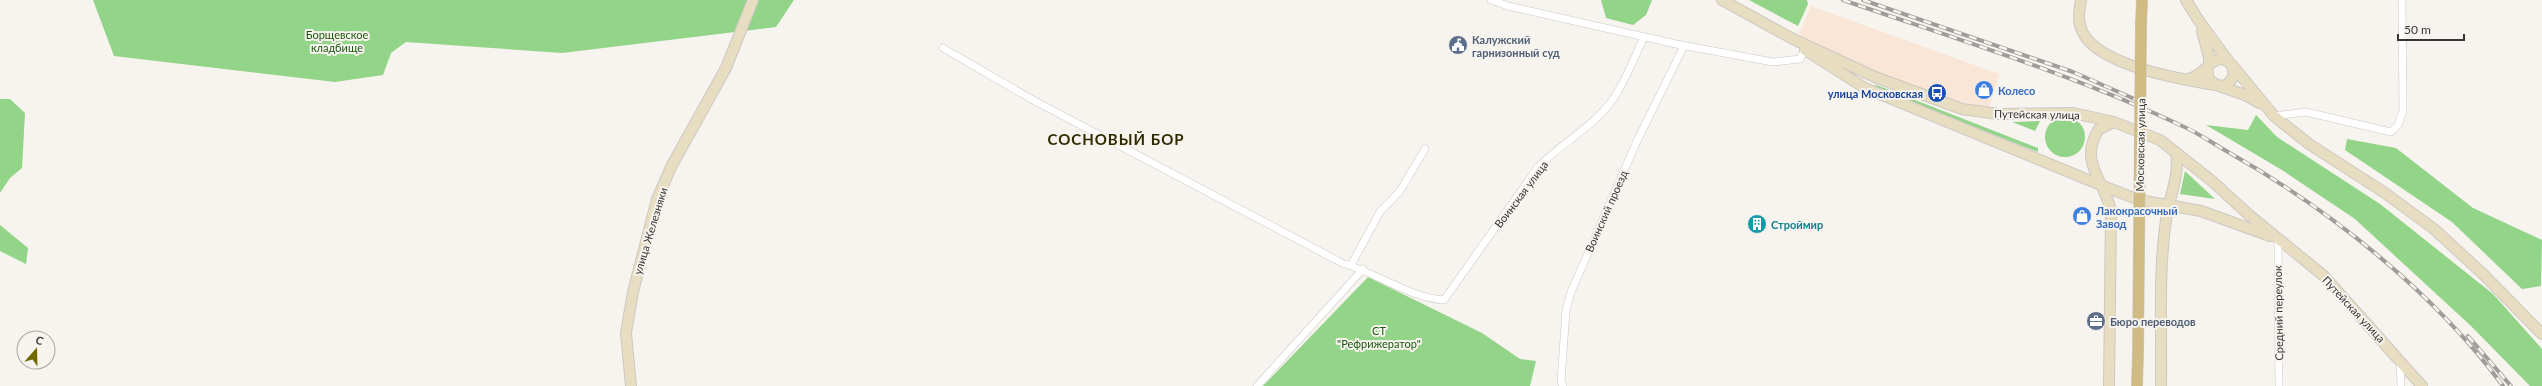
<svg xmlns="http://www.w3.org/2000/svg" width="2542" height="386" font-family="Lato,sans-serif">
	<rect width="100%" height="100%" fill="#f7f3ee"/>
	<path fill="#fae6d6" d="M 1811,6 L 1999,74 L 1989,108 L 1954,101 L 1877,72 L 1799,35 Z"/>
	<path fill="#92d488" d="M 93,0 L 794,0 L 776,27 L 562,53 L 406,42 L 391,53 L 383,75 L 335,82 L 114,56 Z
		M 1601,0 L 1652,0 L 1646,15 L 1633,25 L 1606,18 Z
		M 1749,0 L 1807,0 L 1808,4 L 1798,26 Z
		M 1874,84 L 2038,148 L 2038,152 L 1881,90 Z
		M 0,99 L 10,99 L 25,113 L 22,168 L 10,178 L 0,193 Z
		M 2256,115 L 2277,137 L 2380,204 L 2493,294 L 2542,349 L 2542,386 L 2530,386 L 2471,326 L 2355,219 L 2282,170 L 2206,125 L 2248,130 Z
		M2045 137a20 20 0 1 1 40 0a20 20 0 1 1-40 0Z
		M 2040,121 L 2035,131 L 2012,122 Z
		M 2347,139 L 2396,148 L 2473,208 L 2542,240 L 2541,286 L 2522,289 L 2452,222 L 2345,150 Z
		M 2185,171 L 2187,173 L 2215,199 L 2180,194 Z
		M 0,225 L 28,248 L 26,264 L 0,251 Z
		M 1368,277 L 1482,333 L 1520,359 L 1536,361 L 1530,386 L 1263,386 Z"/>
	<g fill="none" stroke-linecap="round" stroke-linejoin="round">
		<defs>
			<path id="street" d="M 1491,0 L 1508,6 L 1676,44 L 1773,62 L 1800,59 L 1805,50
				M 943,48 L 1033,100 L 1342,263 C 1377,273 1408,297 1444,300 L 1538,167 C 1561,144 1591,128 1611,102 C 1625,83 1634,58 1644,37
				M 2274,116 L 2306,112 L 2391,132 L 2398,125 L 2403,111 L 2402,0
				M 2278,239 L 2279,386
				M 1351,265 L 1380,212 L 1400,191 L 1425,149
				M 2400,360 L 2401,386
				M 1257,386 L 1363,269
				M 1563,386 L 1561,381 L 1566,310 L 1571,292 L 1637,141 L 1684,46"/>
			<path id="secondary" d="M 1722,0 L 1793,39 L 1875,77 L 1962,109 L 1998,114 L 2073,113 L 2114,122 L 2160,140 L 2212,181 L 2248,214 L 2324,276 L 2422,386
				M 2081,0 C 2079,11 2077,22 2083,33 C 2100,66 2181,79 2215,85
				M 2186,0 L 2199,21 L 2229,62
				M 2202,31 L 2209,57 L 2209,65
				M 1805,50 L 1865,88 L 2103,186 L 2139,200 L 2201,211 L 2270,236
				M 2232,65 L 2274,116 L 2309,144 L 2385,193 L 2434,229 L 2483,274 L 2542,334
				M 2188,79 C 2206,76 2215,47 2232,65 L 2234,76 L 2227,85 L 2219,86 L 2209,80 L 2207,69
				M 2219,86 L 2245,95 L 2259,103
				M 631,386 L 626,333 L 633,292 L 657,199 L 672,165 L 726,68 L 753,0
				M 2109,386 L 2111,211 C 2104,179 2078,162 2099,129 L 2114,122
				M 2161,386 C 2162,331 2158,275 2166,220 C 2169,196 2180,177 2176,152"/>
			<path id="primary" d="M 2141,24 L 2142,0
				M 2137,386 L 2138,354"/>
		</defs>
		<use href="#street" stroke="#ccc8c4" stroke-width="8"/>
		<use href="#secondary" stroke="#ccc8c4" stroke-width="12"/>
		<use href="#primary" stroke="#cfcfce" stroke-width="12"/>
		<use href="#street" stroke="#fff" stroke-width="7"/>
		<use href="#secondary" stroke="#e7ddc1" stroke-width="10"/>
		<use href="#primary" stroke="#cfbb83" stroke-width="11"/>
		<defs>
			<path id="rail" d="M 1843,0 C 1956,39 2072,74 2180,125 C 2197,132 2212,143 2228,152 C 2329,209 2434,292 2503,386
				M 1863,0 L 2073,72 L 2146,104
				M 2468,336 L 2511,386"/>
		</defs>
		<use href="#rail" stroke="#9f9d99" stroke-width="4"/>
		<use href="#rail" stroke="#f7f3ee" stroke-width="2.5" stroke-dasharray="8" stroke-linecap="butt"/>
		<defs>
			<path id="primary-bridge" d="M 2138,354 L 2141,24"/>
		</defs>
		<use href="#primary-bridge" stroke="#cfcfce" stroke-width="12" stroke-linecap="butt"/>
		<use href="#primary-bridge" stroke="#cfbb83" stroke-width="11"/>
	</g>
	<defs>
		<symbol id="civic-disc" viewBox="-11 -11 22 22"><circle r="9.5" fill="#5c6f8a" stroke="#f7f3ee"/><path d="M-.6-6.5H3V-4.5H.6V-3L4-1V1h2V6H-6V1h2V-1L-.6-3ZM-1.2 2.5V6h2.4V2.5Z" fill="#fff"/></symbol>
		<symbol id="shop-disc" viewBox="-11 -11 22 22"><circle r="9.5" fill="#3f7fe0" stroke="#f7f3ee"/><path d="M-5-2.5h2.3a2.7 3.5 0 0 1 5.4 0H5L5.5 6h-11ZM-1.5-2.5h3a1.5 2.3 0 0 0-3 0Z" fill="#fff"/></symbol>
		<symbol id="bus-disc" viewBox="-11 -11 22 22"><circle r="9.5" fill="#1a4fb4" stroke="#f7f3ee"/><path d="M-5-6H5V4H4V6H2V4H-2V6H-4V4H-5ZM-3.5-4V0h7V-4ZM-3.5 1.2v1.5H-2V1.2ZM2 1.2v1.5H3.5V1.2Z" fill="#fff"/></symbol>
		<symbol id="building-disc" viewBox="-11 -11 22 22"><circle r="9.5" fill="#0f9aa8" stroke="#f7f3ee"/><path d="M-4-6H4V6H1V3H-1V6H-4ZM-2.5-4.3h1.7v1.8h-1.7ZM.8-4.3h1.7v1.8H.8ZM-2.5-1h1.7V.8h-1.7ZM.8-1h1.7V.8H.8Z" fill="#fff"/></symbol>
		<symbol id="office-disc" viewBox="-11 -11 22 22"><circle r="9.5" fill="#5c6f8a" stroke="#f7f3ee"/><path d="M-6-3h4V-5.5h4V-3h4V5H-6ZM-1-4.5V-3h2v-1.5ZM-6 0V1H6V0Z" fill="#fff"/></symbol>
	</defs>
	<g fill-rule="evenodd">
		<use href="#civic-disc" x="1447" y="34" width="22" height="22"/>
		<use href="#shop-disc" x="1973" y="79" width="22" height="22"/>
		<use href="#bus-disc" x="1926" y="82" width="22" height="22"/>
		<use href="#shop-disc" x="2071" y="205" width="22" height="22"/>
		<use href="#building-disc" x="1746" y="213" width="22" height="22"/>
		<use href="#office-disc" x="2085" y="310" width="22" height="22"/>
	</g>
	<g text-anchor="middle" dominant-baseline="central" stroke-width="4" stroke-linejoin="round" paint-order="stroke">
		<g font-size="11" fill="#17580c" stroke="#f7f3ee">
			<text x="337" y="34">Борщевское<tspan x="337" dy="13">кладбище</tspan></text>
			<text x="1379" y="330">СТ<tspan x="1379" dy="13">"Рефрижератор"</tspan></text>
		</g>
		<g font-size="11" font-weight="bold" fill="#4e5e75" stroke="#f7f3ee" text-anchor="start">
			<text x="1472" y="39">Калужский<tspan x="1472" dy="13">гарнизонный суд</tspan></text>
			<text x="2110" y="321">Бюро переводов</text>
		</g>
		<g font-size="11" font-weight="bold" fill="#366cbe" stroke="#f7f3ee" text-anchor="start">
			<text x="1998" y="90">Колесо</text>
			<text x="2096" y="210">Лакокрасочный<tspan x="2096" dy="13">Завод</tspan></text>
		</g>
		<g font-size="11" font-weight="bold" fill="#164399" stroke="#f7f3ee" text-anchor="end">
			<text x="1923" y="93">улица Московская</text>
		</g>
		<g font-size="11" fill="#373634" stroke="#f7f3ee">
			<text transform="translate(2037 114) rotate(1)">Путейская улица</text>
			<text transform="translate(2140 145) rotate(-89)">Московская улица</text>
			<text transform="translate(1521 194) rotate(-53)">Воинская улица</text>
			<text transform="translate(1606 211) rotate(-66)">Воинский проезд</text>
			<text transform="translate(650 231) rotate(-73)">улица Железняки</text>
			<text transform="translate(2354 309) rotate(47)">Путейская улица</text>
			<text transform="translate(2278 313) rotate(-91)">Средний переулок</text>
		</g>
		<g font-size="11" font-weight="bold" fill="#0d838f" stroke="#f7f3ee" text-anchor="start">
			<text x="1771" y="224">Строймир</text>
		</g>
		<g font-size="15" font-weight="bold" letter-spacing="1" fill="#2e2b00" stroke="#f7f3ee">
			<text x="1116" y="139">СОСНОВЫЙ БОР</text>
		</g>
	</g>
	<g transform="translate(36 350) rotate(20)"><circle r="19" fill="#f7f3ee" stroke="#aaa7a4"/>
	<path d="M0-3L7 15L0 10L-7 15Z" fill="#706800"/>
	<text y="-6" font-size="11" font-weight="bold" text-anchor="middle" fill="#373634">С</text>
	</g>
	<path d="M2398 34v6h66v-6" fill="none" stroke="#373634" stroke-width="2"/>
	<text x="2404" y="34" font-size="12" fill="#373634" stroke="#f7f3ee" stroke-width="3" paint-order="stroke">50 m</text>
</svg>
